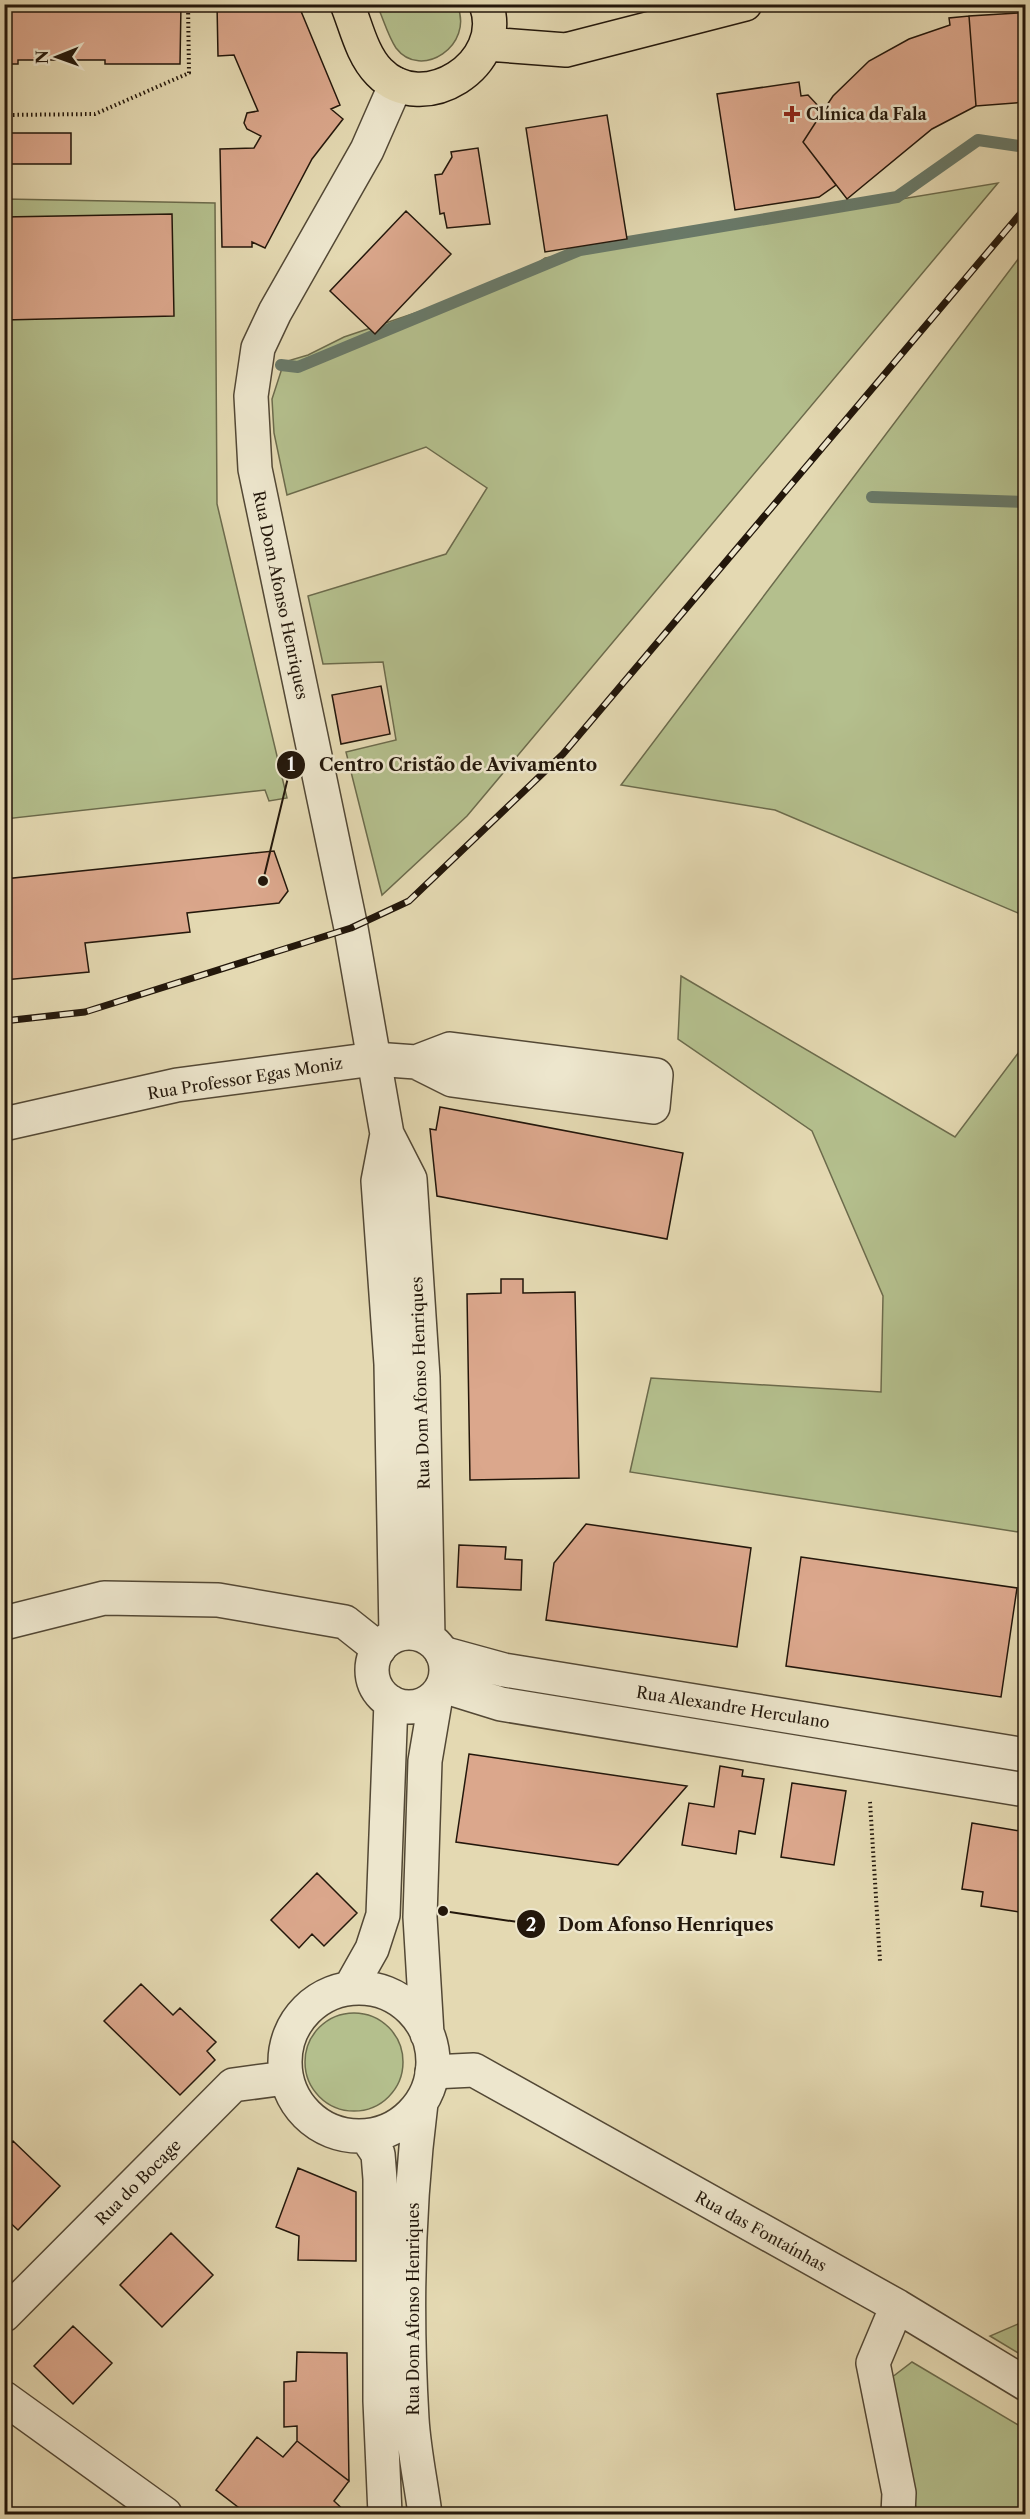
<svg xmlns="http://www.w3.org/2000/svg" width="1030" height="2519" font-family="'Libre Caslon Text',serif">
	<rect width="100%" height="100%" fill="#e4d9b2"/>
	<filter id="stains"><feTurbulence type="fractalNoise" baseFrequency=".00333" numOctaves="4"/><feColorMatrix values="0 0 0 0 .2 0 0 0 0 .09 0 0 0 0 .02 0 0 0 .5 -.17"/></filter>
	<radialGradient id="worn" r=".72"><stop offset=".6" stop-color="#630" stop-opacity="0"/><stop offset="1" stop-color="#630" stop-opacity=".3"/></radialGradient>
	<path fill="#b4bf8d" stroke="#6c6b4c" stroke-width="1.5" d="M 377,5 L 457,5 C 475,45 421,81 396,48 C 388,36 383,18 377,5 Z
		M 998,183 L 467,816 L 382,895 L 346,752 L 396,740 L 383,662 L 323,664 L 308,596 L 446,554 L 487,488 L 426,447 L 287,495 L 274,433 L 272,399 L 284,362 L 308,355 L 344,337 L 513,280 L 545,258 Z
		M 5,199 L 215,203 L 217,504 L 287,798 L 269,801 L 265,790 L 5,819 Z
		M 1025,250 L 1025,916 L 775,810 L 621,785 Z
		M 681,976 L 955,1137 L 1025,1044 L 1025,1533 L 630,1472 L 651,1378 L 881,1392 L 883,1296 L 812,1131 L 678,1039 Z
		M305 2062a49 49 0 1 1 98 0a49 49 0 1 1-98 0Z
		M 1025,2321 L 1025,2357 L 990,2336 Z
		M 912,2362 L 1025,2429 L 1025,2514 L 917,2514 L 891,2378 Z"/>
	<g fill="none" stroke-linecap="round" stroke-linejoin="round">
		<path stroke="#697968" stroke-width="12" d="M 281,365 L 298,367 L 580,250 L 897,197 L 978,140 L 1026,147
			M 872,497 L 1026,502"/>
	</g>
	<path fill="#dba78c" stroke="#23170b" stroke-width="1.5" d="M 4,4 L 181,4 L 180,64 L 105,64 L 105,60 L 18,60 L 18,64 L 4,64 Z
		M 217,4 L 298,4 L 340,105 L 331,109 L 343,119 L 312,159 L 265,248 L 252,242 L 252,247 L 222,247 L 220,149 L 254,148 L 261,136 L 247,129 L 244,123 L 247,113 L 258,111 L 234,55 L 218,56 Z
		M 1018,4 L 1026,4 L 1026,102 L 976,106 L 969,16 L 1018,13 Z
		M 969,16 L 976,106 L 932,129 L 847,199 L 803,142 L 823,111 L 833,96 L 869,61 L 909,39 L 950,25 L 949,18 Z
		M 799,82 L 801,96 L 808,95 L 823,111 L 803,142 L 836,185 L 819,197 L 735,210 L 717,94 Z
		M 607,115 L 627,239 L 545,252 L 526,128 Z
		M 4,133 L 71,133 L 71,164 L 4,164 Z
		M 478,148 L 490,224 L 447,228 L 444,213 L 440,214 L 435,175 L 442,174 L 452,157 L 451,152 Z
		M 406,211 L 451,254 L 375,334 L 330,291 Z
		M 172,214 L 174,316 L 4,320 L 4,217 Z
		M 381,686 L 390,734 L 341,744 L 332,695 Z
		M 274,851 L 288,891 L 279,903 L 187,913 L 190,932 L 85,943 L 89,972 L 4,980 L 4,879 Z
		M 440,1107 L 683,1153 L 667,1239 L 437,1196 L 430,1129 L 436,1130 Z
		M 501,1279 L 523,1279 L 523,1293 L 575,1292 L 579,1478 L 470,1480 L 467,1294 L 501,1293 Z
		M 586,1524 L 751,1548 L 737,1647 L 546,1620 L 554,1563 Z
		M 459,1545 L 506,1547 L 505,1559 L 522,1560 L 521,1590 L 457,1587 Z
		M 801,1557 L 1017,1588 L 1001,1697 L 786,1666 Z
		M 469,1754 L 687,1786 L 618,1865 L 456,1842 Z
		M 720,1766 L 743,1770 L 742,1776 L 764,1779 L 755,1834 L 739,1831 L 736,1854 L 682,1845 L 689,1803 L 714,1807 Z
		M 792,1783 L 846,1791 L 834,1865 L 781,1857 Z
		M 972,1823 L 1026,1832 L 1026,1913 L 981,1906 L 983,1892 L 962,1889 Z
		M 317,1873 L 357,1913 L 324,1946 L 312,1934 L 299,1948 L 271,1920 Z
		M 141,1984 L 173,2015 L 180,2008 L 216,2042 L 207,2051 L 215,2060 L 180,2095 L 104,2021 Z
		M 13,2141 L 60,2186 L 18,2230 L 4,2217 L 4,2150 Z
		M 298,2168 L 356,2192 L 356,2261 L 298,2260 L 299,2236 L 276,2227 Z
		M 171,2233 L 213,2275 L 162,2327 L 120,2285 Z
		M 73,2326 L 112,2363 L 73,2404 L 34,2366 Z
		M 297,2352 L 347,2353 L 349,2481 L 297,2441 L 297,2426 L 284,2427 L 284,2382 L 296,2381 Z
		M 257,2437 L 283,2457 L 297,2441 L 349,2481 L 334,2501 L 348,2514 L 247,2514 L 216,2490 Z"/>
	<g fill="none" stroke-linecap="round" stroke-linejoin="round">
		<defs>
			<path id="minor" d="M 4,1124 L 177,1085 L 374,1059 L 416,1062 L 452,1080 L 653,1107 L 656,1075 L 450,1049 L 416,1062
				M 4,1623 L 104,1598 L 218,1600 L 345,1622 L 379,1649
				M 442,1653 L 504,1670 L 1026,1755
				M 443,1686 L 501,1704 L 1026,1790
				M 432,2072 L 474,2070 L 897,2306 L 873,2363 L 899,2493 L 898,2514
				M 897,2306 L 1026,2384
				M 4,2315 L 233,2085 L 286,2078
				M 4,2398 L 165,2514"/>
			<path id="tertiary" d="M 396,84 L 367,150 L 275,312 L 258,348 L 251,396 L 255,469 L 351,928 L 387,1134 L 410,1179 L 423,1377 L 428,1637
				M 387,1134 L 378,1181 L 391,1364 L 396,1635
				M372 1670a37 37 0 1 1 74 0a37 37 0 1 1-74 0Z
				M285 2062a74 74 0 1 1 148 0a74 74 0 1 1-148 0Z
				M 350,1988 L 372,1949 L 383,1915 L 391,1702
				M 427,2034 L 420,1917 L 425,1761 L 436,1696
				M 421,2103 C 408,2205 406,2317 412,2419 C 414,2451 421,2483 425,2514
				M 366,2136 L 378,2154 L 380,2179 L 380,2401 L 385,2514"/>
			<path id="primary" d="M 347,4 C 356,26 362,55 379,72 C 423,118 508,64 486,4
				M 487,44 L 566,50 L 745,4"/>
		</defs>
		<use href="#minor" stroke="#534835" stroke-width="36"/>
		<use href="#tertiary" stroke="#534835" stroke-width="36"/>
		<use href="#primary" stroke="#23170b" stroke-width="36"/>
		<path stroke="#23170b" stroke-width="4" stroke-dasharray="1.5 3" stroke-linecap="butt" d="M 4,115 L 95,114 L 189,73 L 188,4
			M 870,1802 L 880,1961"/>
		<use href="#minor" stroke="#ede6cd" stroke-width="33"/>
		<use href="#tertiary" stroke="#ede6cd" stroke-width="33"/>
		<use href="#primary" stroke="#e4d9b2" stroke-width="33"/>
		<defs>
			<path id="rail" d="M 4,1021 L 85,1012 L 351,928 L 409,901 L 563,754 L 1026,207"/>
		</defs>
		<use href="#rail" stroke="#23170b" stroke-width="7"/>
		<use href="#rail" stroke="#ede6cd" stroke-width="4.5" stroke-dasharray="14" stroke-linecap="butt"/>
	</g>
	<path fill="#8f2418" stroke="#ede6cd" stroke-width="2" d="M789 105h6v6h6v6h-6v6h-6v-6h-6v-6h6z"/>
	<g text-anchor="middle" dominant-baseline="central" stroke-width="5" stroke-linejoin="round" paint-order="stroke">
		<g font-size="16" font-weight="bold" fill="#23170b" stroke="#ede6cd" text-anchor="start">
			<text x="806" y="114">Clínica da Fala</text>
		</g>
		<g font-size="16" fill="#23170b" stroke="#ede6cd">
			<text transform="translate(281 595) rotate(78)">Rua Dom Afonso Henriques</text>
			<text transform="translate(245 1078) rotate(-9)">Rua Professor Egas Moniz</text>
			<text transform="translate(420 1383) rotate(-92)">Rua Dom Afonso Henriques</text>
			<text transform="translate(733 1707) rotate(9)">Rua Alexandre Herculano</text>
			<text transform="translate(138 2182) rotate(-45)">Rua do Bocage</text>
			<text transform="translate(761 2231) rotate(29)">Rua das Fontaínhas</text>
			<text transform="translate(413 2309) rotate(-90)">Rua Dom Afonso Henriques</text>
		</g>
	</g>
	<path fill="none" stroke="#23170b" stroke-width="2" d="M263 881L291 765M443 1911L531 1924"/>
	<g fill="#23170b" stroke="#ede6cd" stroke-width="2">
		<circle cx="263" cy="881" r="6"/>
		<circle cx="443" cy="1911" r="6"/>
		<circle cx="291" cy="765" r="15"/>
		<circle cx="531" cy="1924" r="15"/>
	</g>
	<g font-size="18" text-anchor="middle" font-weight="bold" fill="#fff">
		<text x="291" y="771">1</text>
		<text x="531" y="1931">2</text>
	</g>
	<g font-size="18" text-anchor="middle" font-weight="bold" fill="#23170b" stroke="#ede6cd" stroke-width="5" stroke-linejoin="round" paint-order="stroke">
		<text x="458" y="771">Centro Cristão de Avivamento</text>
		<text x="666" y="1931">Dom Afonso Henriques</text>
	</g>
	<rect width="1030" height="2519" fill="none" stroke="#e4d9b2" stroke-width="24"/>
	<rect x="6" y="6" width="1018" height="2507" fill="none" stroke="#23170b" stroke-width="3"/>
	<rect x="12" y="12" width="1006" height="2495" fill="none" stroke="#23170b" stroke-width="1.5"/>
	<g transform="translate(57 57) rotate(269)" stroke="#ede6cd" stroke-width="4.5" paint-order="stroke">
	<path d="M0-4.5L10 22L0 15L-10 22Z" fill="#23170b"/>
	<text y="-9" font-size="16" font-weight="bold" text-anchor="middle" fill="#23170b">N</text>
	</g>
	<rect width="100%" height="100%" filter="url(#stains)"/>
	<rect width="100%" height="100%" fill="url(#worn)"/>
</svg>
